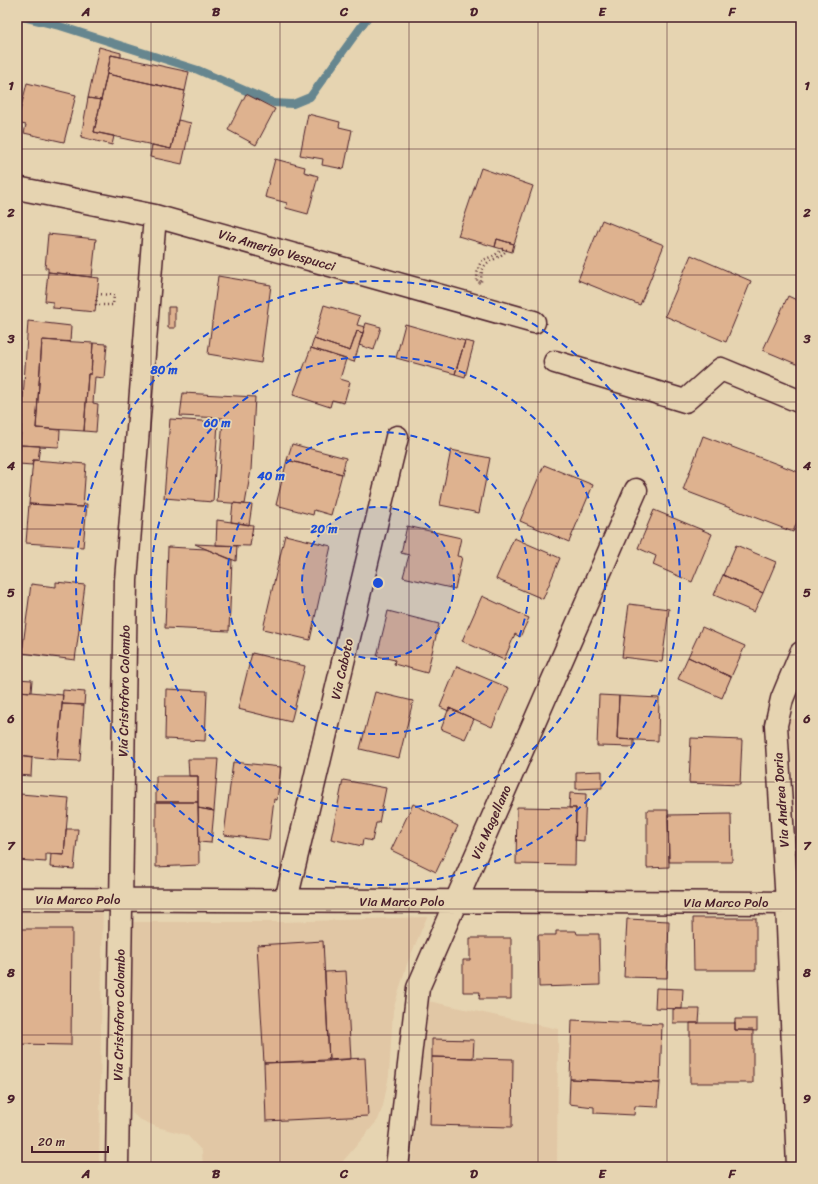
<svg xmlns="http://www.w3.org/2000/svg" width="818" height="1184" font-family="Sriracha,sans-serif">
	<rect width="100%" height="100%" fill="#e6d4b1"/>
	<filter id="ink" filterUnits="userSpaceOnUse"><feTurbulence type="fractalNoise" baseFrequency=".025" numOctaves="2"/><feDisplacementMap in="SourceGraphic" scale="8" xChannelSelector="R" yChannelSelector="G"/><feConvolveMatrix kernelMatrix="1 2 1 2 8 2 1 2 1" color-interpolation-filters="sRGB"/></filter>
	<g filter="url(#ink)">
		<path fill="#e1c7a5" d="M 789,719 L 801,719 L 801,894 Z
			M 17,889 L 103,896 L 99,1166 L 17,1167 Z
			M 427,917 L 407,964 L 393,1010 L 389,1075 L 383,1106 L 378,1120 L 338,1167 L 203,1167 L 202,1151 L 187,1135 L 157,1127 L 139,1119 L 132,1113 L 127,922 L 282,922 Z
			M 428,1001 L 558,1029 L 557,1167 L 411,1167 Z"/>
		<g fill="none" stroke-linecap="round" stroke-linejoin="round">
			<path stroke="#66868f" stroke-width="8" d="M 23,17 L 60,26 L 198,70 L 274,103 L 293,104 L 310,97 L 368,17"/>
		</g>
		<path fill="#deb28f" stroke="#4a1f2b" d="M 99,47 L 121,53 L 121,57 L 111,55 L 101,100 L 88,98 Z
			M 111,55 L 189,72 L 185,91 L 107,74 Z
			M 107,74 L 185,91 L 171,149 L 94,132 Z
			M 27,83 L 76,95 L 64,142 L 24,133 L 26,125 L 17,123 Z
			M 246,94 L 275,109 L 256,145 L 228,130 Z
			M 88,98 L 101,100 L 94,132 L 114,136 L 112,145 L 81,137 Z
			M 308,114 L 340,122 L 339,127 L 352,130 L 344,169 L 322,165 L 323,159 L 300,155 Z
			M 178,120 L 191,123 L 182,164 L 150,157 L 152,145 L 171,149 Z
			M 275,159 L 305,167 L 304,172 L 318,176 L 308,214 L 286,208 L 287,203 L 265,197 Z
			M 481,168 L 533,186 L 514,244 L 497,239 L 495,247 L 458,236 Z
			M 602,220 L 664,245 L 640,305 L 578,280 Z
			M 48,234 L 96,239 L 92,277 L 48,272 L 48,268 L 45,268 Z
			M 497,239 L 514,244 L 512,252 L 495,247 Z
			M 691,255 L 751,281 L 726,342 L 665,316 Z
			M 48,272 L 99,278 L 95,312 L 53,308 L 53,302 L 45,301 Z
			M 218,276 L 271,285 L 261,363 L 208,354 Z
			M 788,296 L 801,302 L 801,366 L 763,350 Z
			M 324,305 L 360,316 L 357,325 L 365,327 L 363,333 L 357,331 L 350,351 L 314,339 Z
			M 168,307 L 175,307 L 175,328 L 168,328 Z
			M 28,321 L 71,326 L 70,342 L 42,340 L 36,428 L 60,430 L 59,447 L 20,445 Z
			M 366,323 L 381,327 L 374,350 L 359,345 Z
			M 405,324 L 465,341 L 455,374 L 396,358 Z
			M 357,331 L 363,333 L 354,362 L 311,348 L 314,339 L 350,351 Z
			M 42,340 L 93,343 L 91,374 L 88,374 L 84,431 L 36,428 Z
			M 465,341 L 474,343 L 465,377 L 455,374 Z
			M 93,343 L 107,344 L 104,378 L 95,377 L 93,403 L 98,404 L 96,432 L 84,431 L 88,374 L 91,374 Z
			M 311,348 L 346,359 L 340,379 L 350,382 L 344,403 L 332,400 L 330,407 L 293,395 Z
			M 183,393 L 255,397 L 251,470 L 245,504 L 217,502 L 223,418 L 180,416 Z
			M 170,419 L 218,422 L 213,502 L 164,498 Z
			M 703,436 L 801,473 L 801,512 L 793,532 L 683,490 Z
			M 292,444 L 346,458 L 342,474 L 287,460 Z
			M 20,445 L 40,446 L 38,460 L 33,460 L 32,465 L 19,464 Z
			M 451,450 L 490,458 L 479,513 L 440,505 Z
			M 33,460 L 86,464 L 83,507 L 29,504 Z
			M 287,460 L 342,474 L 331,515 L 314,510 L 313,515 L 276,505 Z
			M 544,465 L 593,485 L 569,542 L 520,521 Z
			M 233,503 L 252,505 L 249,525 L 231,522 Z
			M 29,504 L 83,507 L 83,504 L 87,504 L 83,547 L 26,543 Z
			M 654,510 L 712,534 L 692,582 L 653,565 L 656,556 L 638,548 Z
			M 217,520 L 253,525 L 250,546 L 216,545 Z
			M 407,526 L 461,538 L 457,556 L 462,557 L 455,589 L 403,577 L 409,555 L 401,553 Z
			M 285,535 L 331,546 L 310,640 L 263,629 Z
			M 514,538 L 560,558 L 543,599 L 496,579 Z
			M 195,544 L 237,546 L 236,561 L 206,549 Z
			M 736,545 L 776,562 L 763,593 L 723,575 Z
			M 168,547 L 206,549 L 232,560 L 229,631 L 165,628 Z
			M 723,575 L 763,593 L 754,612 L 714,595 Z
			M 56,582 L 85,585 L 75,660 L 22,653 L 31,584 L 56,587 Z
			M 482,596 L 529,618 L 520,637 L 515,634 L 504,660 L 462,641 Z
			M 629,604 L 669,609 L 662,662 L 622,657 Z
			M 388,611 L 439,624 L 427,673 L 394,664 L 395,660 L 377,656 Z
			M 702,627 L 745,646 L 731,677 L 688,657 Z
			M 252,653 L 305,666 L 291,722 L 238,709 Z
			M 688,657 L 731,677 L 722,698 L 678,679 Z
			M 457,666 L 509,688 L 492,727 L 449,708 L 449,711 L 440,707 Z
			M 17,679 L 32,680 L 31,692 L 17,691 Z
			M 166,689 L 207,691 L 205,741 L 165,739 Z
			M 63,690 L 85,692 L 84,705 L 62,704 Z
			M 20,691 L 63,695 L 57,760 L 17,756 Z
			M 375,692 L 413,701 L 399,758 L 360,749 Z
			M 599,695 L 619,696 L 617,739 L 634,740 L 634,747 L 597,746 Z
			M 619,696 L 659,698 L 658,741 L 617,739 Z
			M 62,704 L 84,705 L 80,761 L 57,760 Z
			M 449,708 L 474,719 L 465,739 L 441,729 Z
			M 691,738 L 742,740 L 740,785 L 689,783 Z
			M 17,756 L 32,758 L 31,776 L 17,775 Z
			M 188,759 L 218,759 L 214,811 L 198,808 L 198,776 L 189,776 Z
			M 233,762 L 281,767 L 277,800 L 274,799 L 269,840 L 224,835 Z
			M 602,771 L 602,788 L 576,789 L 576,772 Z
			M 156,776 L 198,776 L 198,802 L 156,802 Z
			M 343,780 L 386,788 L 379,823 L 376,823 L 372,841 L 363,839 L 362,846 L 331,839 Z
			M 570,793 L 586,794 L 584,841 L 575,840 L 576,808 L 569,808 Z
			M 20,794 L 69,798 L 64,855 L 46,854 L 46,862 L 17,860 L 17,830 Z
			M 156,802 L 198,802 L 199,865 L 156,867 Z
			M 413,804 L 458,826 L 436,872 L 391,850 Z
			M 517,807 L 576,808 L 575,865 L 516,864 Z
			M 198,808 L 214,811 L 211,843 L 199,842 Z
			M 647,810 L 668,810 L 669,867 L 647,868 Z
			M 731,814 L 732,862 L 669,862 L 668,815 Z
			M 66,829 L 78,829 L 74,869 L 50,867 L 51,854 L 64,855 Z
			M 693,918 L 756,918 L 756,970 L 694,970 Z
			M 627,919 L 669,921 L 667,978 L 624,977 Z
			M 17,929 L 72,929 L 71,1045 L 17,1044 Z
			M 556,931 L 576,931 L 577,934 L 599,934 L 600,985 L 539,987 L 538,935 L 556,935 Z
			M 470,938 L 511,938 L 511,999 L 479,999 L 480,992 L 463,992 L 463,960 L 470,960 Z
			M 323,941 L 329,1061 L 264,1063 L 257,945 Z
			M 346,971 L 351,1059 L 329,1061 L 325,972 Z
			M 656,988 L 683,989 L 682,1009 L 655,1008 Z
			M 673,1009 L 700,1009 L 699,1023 L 673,1023 Z
			M 735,1019 L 757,1019 L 757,1031 L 735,1030 Z
			M 572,1020 L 662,1024 L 660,1083 L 570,1079 Z
			M 690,1023 L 735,1023 L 735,1030 L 753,1030 L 753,1083 L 690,1083 Z
			M 432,1039 L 474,1040 L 473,1058 L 432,1057 Z
			M 432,1057 L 513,1059 L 512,1127 L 430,1125 Z
			M 365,1058 L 368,1116 L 266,1121 L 264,1063 Z
			M 570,1079 L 660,1083 L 658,1107 L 635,1106 L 634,1115 L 594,1113 L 594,1107 L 569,1104 Z"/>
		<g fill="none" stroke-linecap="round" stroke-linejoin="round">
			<defs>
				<path id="minor" d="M 17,188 L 155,216 L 534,322
					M 555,362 L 685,401 L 721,369 L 801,402
					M 17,899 L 787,903
					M 286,900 L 397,437
					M 117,1167 L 126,580 L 155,216
					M 397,1167 L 418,988 L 636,490
					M 798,1167 L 787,903 L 776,725 L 782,699 L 801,653"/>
			</defs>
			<use href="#minor" stroke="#4a1f2b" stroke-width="25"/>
			<path stroke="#4a1f2b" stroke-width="2.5" stroke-dasharray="1 3" stroke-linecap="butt" d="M 502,249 L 507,250 C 493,265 481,256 481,283 L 477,282 C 477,251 489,264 502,249 Z
				M 97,294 L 114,295 L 113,305 L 96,305 Z"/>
			<use href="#minor" stroke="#e6d4b1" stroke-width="22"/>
		</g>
	</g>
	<path fill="none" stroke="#4a1f2b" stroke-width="1" stroke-opacity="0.55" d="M 151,17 L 151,1167M 280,17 L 280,1167M 409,17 L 409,1167M 538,17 L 538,1167M 667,17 L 667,1167M 17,149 L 801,149M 17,275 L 801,275M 17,402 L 801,402M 17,529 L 801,529M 17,655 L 801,655M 17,782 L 801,782M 17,909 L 801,909M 17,1035 L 801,1035"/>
	<circle cx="378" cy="583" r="76" fill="#1d4ed8" fill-opacity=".12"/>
	<g fill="none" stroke="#1d4ed8" stroke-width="2" stroke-dasharray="7 5">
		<circle cx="378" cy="583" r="76"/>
		<circle cx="378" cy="583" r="151"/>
		<circle cx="378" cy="583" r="227"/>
		<circle cx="378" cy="583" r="302"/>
	</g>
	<g text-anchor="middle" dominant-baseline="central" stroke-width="3.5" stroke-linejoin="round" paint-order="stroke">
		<g font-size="13" fill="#4a1f2b" stroke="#e6d4b1">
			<text transform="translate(277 250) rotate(16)">Via Amerigo Vespucci</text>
			<text transform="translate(342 669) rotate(-77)">Via Caboto</text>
			<text transform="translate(124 691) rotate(-89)">Via Cristoforo Colombo</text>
			<text transform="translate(781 800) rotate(-94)">Via Andrea Doria</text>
			<text transform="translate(491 822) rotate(-66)">Via Magellano</text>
			<text x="78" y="899">Via Marco Polo</text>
			<text x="402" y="901">Via Marco Polo</text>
			<text x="726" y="902">Via Marco Polo</text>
			<text transform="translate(119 1015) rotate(-89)">Via Cristoforo Colombo</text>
		</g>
	</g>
	<circle cx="378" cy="583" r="6" fill="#1d4ed8" stroke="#e6d4b1" stroke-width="2"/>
	<g font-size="12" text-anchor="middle" font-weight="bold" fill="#1d4ed8" stroke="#e6d4b1" stroke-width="3.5" stroke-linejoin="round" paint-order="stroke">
		<text x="164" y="374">80 m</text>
		<text x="217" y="427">60 m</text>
		<text x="271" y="480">40 m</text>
		<text x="324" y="533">20 m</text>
	</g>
	<rect width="818" height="1184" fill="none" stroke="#e6d4b1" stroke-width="44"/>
	<path d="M32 1146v6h76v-6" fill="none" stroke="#4a1f2b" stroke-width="2"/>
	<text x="38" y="1146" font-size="12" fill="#4a1f2b" stroke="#e6d4b1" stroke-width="3" paint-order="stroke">20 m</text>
	<rect x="22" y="22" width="774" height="1140" fill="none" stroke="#4a1f2b" stroke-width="1.5"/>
	<g font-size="13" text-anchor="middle" font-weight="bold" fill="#4a1f2b">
		<text x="86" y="16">A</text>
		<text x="216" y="16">B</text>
		<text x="344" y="16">C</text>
		<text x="474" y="16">D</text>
		<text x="602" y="16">E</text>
		<text x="732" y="16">F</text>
		<text x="11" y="90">1</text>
		<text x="807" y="90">1</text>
		<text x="11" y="217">2</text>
		<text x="807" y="217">2</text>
		<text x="11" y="343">3</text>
		<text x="807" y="343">3</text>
		<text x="11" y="470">4</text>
		<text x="807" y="470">4</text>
		<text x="11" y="597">5</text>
		<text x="807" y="597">5</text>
		<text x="11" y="723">6</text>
		<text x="807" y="723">6</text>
		<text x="11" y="850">7</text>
		<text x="807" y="850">7</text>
		<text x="11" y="977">8</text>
		<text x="807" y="977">8</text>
		<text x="11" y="1103">9</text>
		<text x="807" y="1103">9</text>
		<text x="86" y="1178">A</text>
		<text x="216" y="1178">B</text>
		<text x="344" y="1178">C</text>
		<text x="474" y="1178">D</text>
		<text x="602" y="1178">E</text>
		<text x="732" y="1178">F</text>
	</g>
</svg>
